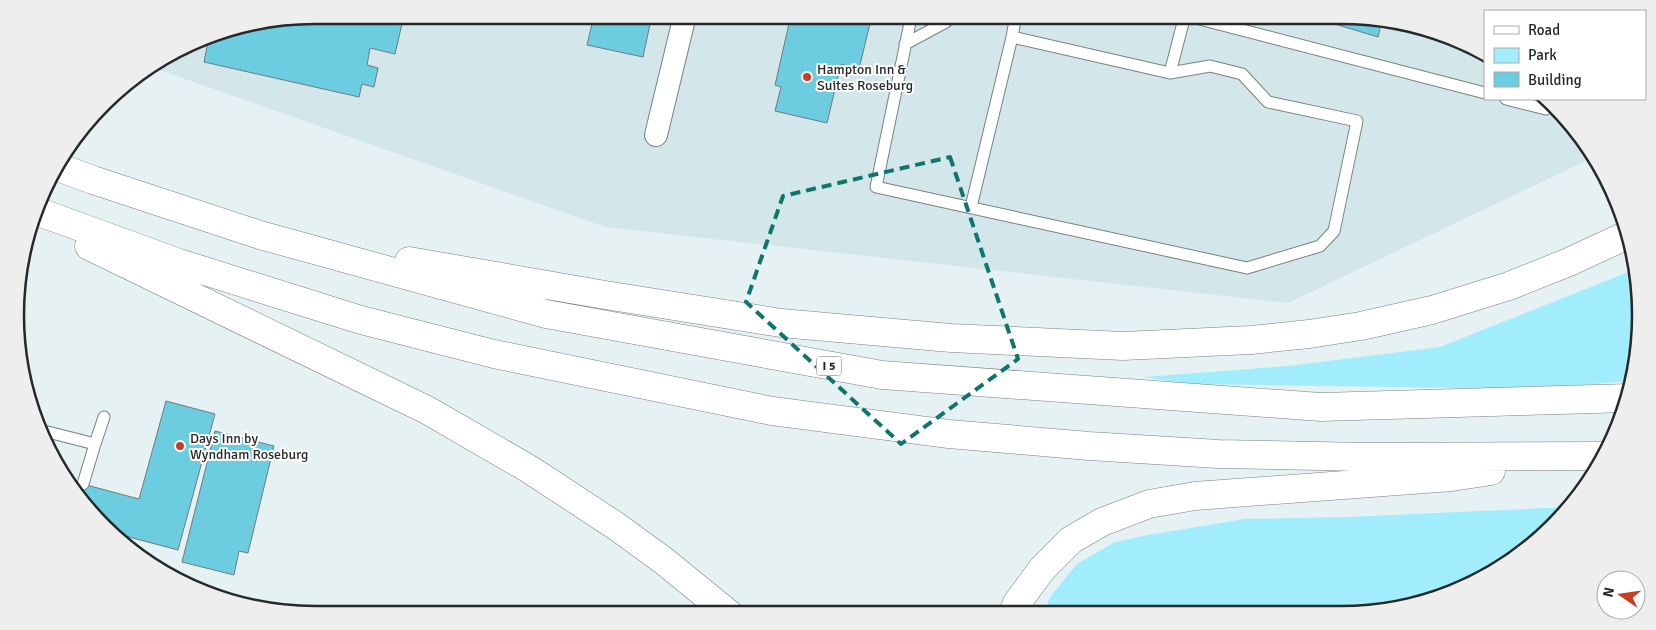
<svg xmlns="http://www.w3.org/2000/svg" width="1656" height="630" font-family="Signika,sans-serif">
	<rect width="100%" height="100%" fill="#e6f1f3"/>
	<path fill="#d3e7eb" d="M 315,15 L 1341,15 L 1419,25 L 1485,58 L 1485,99 L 1543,99 L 1594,157 L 1288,303 L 605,227 L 154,68 L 218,31 Z"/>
	<path fill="#a2edfd" d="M 1636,269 L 1638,276 L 1631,381 L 1528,389 L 1189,384 L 1144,377 L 1288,366 L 1440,347 Z
		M 1568,507 L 1539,540 L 1473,584 L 1380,612 L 1043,613 L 1051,596 L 1077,564 L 1115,542 L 1148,535 L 1245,519 L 1348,517 Z"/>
	<path fill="#6ccde1" stroke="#717a7c" d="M 315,15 L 404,15 L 395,54 L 370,48 L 367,65 L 378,68 L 374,87 L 362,84 L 359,97 L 204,62 L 209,36 L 218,31 Z
		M 594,15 L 652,15 L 643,57 L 587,45 Z
		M 791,15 L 872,15 L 859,69 L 841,64 L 827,123 L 775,111 L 781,87 L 775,85 Z
		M 900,15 L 929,15 L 927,21 Z
		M 1319,15 L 1341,15 L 1382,20 L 1378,37 L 1318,19 Z
		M 166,401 L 215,414 L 178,550 L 114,533 L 64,479 L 139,499 Z
		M 215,431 L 274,446 L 248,553 L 239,551 L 234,575 L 182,562 Z"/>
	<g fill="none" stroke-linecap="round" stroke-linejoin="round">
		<defs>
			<path id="service" d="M 1184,15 L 1485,93
				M 605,16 L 606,15
				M 911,18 L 876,187 L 1247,268 L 1320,246 L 1334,231 L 1357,121 L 1268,102 L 1242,74 L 1210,66 L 1170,73 L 1012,37 L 1016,15
				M 905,44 L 946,22 L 947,15
				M 1170,73 L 1185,15
				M 1506,99 L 1546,109 L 1547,103
				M 971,207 L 1012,37
				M 44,431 L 95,444 L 104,417
				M 83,484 L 95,444"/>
			<path id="minor" d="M 656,135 L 685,15"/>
			<path id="motorway" d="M 55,166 L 93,180 L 260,235 L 546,314 L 882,375 L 1321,407 L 1629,398
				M 39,212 L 179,263 L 361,320 L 494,354 L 772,411 L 949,434 L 1089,446 L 1218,454 L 1367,457 L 1602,456
				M 89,246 L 427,410 L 529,469 L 616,526 L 664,561 L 729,614
				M 409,261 L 605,295 L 781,323 L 951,338 L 1123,346 L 1251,340 L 1309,334 L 1361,326 L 1432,310 L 1509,286 L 1569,262 L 1625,236
				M 1013,613 L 1017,603 L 1042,569 L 1071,540 L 1102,522 L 1149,504 L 1195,496 L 1452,477 L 1491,471"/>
		</defs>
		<use href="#service" stroke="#778183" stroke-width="13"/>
		<use href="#minor" stroke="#778183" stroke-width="24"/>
		<use href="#motorway" stroke="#778183" stroke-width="29"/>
		<use href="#service" stroke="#fff" stroke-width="11"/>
		<use href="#minor" stroke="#fff" stroke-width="22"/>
		<use href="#motorway" stroke="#fff" stroke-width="28"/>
	</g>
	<path fill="none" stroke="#0f766e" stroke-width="4" stroke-dasharray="10 6" stroke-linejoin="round" d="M 950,157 L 1018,359 L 901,444 L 746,302 L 783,196 Z"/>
	<g fill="#c83d24" stroke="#fff" stroke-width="2">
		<circle cx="807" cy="77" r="5"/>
		<circle cx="180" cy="446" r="5"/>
	</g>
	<g text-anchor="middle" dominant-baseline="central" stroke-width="4" stroke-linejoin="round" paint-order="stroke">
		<rect fill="#fff" stroke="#666969" stroke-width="1" x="816.5" y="356.5" width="25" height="19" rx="4"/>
		<g font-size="12" font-weight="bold" fill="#252929">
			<text x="829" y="366">I 5</text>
		</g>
		<g font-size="14" fill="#252929" stroke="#fff" text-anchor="start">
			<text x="817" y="69">Hampton Inn &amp;<tspan x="817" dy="16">Suites Roseburg</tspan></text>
			<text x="190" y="438">Days Inn by<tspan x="190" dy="16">Wyndham Roseburg</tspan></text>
		</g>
	</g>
	<path d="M0 0H1656V630H0ZM315 24H1341A291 291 0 0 1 1632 315V315A291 291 0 0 1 1341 606H315A291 291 0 0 1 24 315V315A291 291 0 0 1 315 24Z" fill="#eee" fill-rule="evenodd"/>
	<path fill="none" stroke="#252929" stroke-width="2.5" d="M315 24H1341A291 291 0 0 1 1632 315V315A291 291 0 0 1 1341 606H315A291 291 0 0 1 24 315V315A291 291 0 0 1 315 24Z"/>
	<rect x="1484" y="10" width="162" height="90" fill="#ffffff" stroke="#a8a9a9"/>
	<rect x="1494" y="26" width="25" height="8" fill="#ffffff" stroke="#a8a9a9"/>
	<text x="1528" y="35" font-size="15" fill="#252929">Road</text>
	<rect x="1494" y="48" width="25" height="15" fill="#a2edfd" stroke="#a8a9a9"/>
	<text x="1528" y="60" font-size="15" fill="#252929">Park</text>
	<rect x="1494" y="72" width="25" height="15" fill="#6ccde1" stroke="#a8a9a9"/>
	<text x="1528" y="85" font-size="15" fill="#252929">Building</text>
	<g transform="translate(1621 595) rotate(283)"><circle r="24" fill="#ffffff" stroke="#a8a9a9"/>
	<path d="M0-4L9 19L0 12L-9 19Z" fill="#c83d24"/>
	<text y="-8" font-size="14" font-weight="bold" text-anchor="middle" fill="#252929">N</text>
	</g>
</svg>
